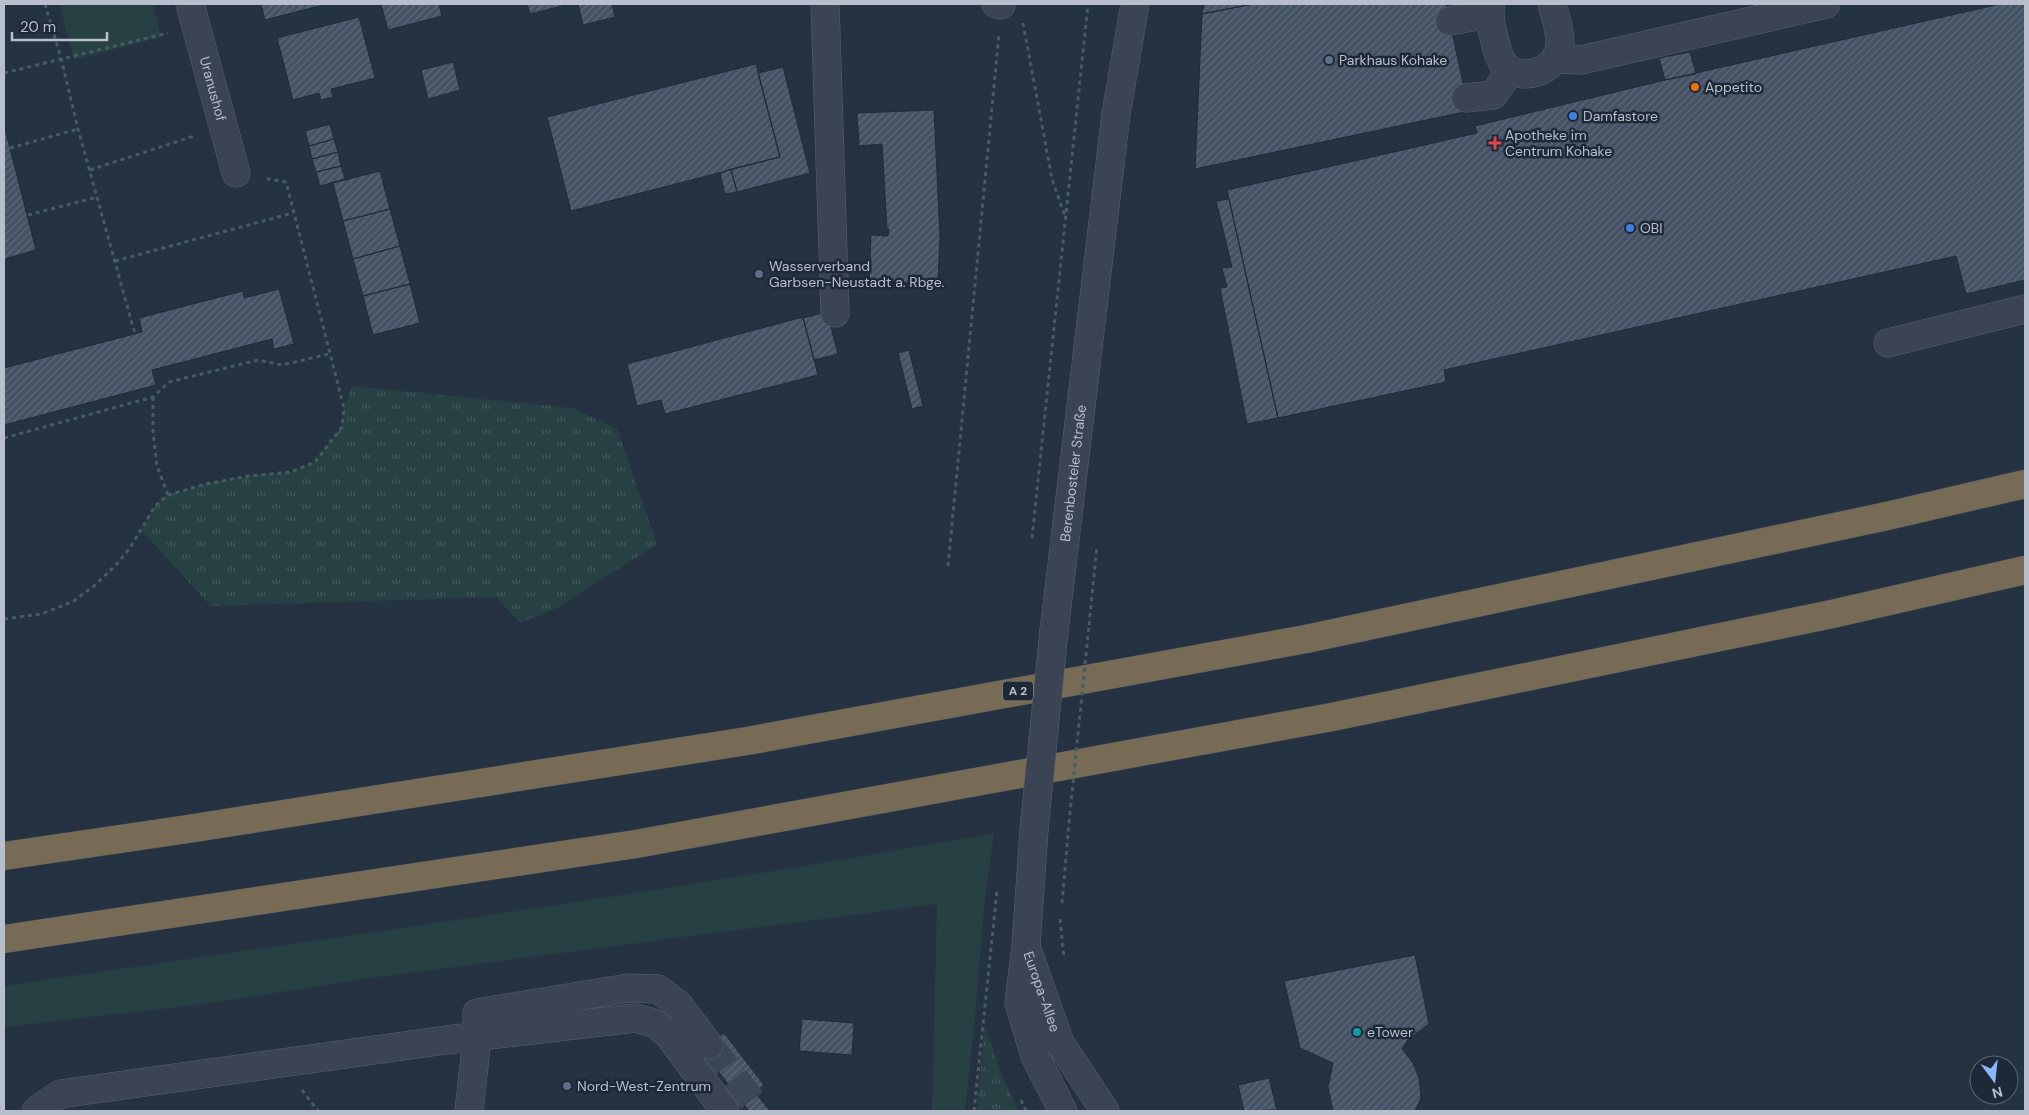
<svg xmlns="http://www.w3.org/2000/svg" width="2029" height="1115" font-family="'DM Sans',sans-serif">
	<defs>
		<pattern id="park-tufts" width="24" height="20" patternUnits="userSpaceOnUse" patternTransform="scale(1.25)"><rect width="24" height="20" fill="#274043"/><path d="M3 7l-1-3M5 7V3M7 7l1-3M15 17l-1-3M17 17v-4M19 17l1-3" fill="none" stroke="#445a5d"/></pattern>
		<pattern id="building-hatch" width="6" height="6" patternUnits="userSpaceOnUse" patternTransform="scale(1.25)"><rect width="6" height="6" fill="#445264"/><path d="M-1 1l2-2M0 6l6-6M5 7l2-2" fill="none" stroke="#5d6979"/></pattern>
	</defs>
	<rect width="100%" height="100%" fill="#253242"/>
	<path fill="#274043" d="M 59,4 L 153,4 L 161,37 L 74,60 Z
		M 994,833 L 985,898 L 974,1029 L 965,1111 L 932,1111 L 937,904 L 371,978 L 204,1004 L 4,1027 L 4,986 C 334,937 665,893 994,833 Z"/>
	<path fill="url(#park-tufts)" d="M 352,386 L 572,408 L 617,429 L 657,544 L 559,607 L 520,623 L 496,597 L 211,606 L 141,530 L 155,506 L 168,495 L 206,484 L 249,476 L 291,472 L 315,462 L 342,427 L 344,408 Z
		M 985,1026 L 1000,1069 L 1018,1111 L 977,1111 Z"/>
	<path fill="url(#building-hatch)" stroke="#202b39" d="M 261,4 L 327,4 L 265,20 Z
		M 381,4 L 439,4 L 442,16 L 388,30 Z
		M 527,4 L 570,4 L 530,14 Z
		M 578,4 L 612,4 L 615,17 L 583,25 Z
		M 1204,4 L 1253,4 L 1202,14 Z
		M 1253,4 L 1446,4 L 1469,111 L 1195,169 L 1202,14 Z
		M 2000,4 L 2025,4 L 2025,280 L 1966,294 L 1956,256 L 1444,370 L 1446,382 L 1278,418 L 1227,190 L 1477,133 L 1475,126 L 1665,80 Z
		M 359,17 L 375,78 L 331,89 L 333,97 L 321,100 L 319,93 L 293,100 L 277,38 Z
		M 1690,52 L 1696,74 L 1665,80 L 1659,58 Z
		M 453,62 L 460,90 L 428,99 L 421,70 Z
		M 756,64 L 780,157 L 571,211 L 547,117 Z
		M 783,67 L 810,173 L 737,192 L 731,169 L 780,157 L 758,73 Z
		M 934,110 L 940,237 L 938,284 L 869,281 L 871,235 L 888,236 L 889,229 L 887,229 L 882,144 L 859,146 L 857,113 Z
		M 330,124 L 334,139 L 309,146 L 305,131 Z
		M 4,125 L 36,250 L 4,259 Z
		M 334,139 L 338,152 L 312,159 L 309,146 Z
		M 338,152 L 341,166 L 316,172 L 312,159 Z
		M 341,166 L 345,179 L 320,186 L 316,172 Z
		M 731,169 L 737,192 L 725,194 L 720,173 Z
		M 380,171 L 390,209 L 343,221 L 333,183 Z
		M 1229,199 L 1278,418 L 1247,424 L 1220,288 L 1227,287 L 1222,268 L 1232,267 L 1216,201 Z
		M 390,209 L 400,246 L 353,259 L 343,221 Z
		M 400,246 L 410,284 L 363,296 L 353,259 Z
		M 410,284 L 420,323 L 373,335 L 363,296 Z
		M 279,289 L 294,344 L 274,349 L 272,339 L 152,370 L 156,385 L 4,425 L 4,368 L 142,332 L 139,318 L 243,291 L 244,298 Z
		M 827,312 L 838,354 L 814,360 L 803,318 Z
		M 803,317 L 818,375 L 665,414 L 661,400 L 637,406 L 627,364 Z
		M 909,350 L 923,406 L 912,409 L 898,353 Z
		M 1415,955 L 1429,1024 L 1408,1040 L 1402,1049 L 1413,1063 L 1419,1078 L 1421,1098 L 1415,1111 L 1333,1111 L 1328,1087 L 1333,1063 L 1300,1048 L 1284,981 Z
		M 802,1019 L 854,1023 L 852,1055 L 799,1051 Z
		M 724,1033 L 764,1085 L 755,1092 L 770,1111 L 749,1111 L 702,1050 Z
		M 1269,1078 L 1277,1110 L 1244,1111 L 1238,1085 Z"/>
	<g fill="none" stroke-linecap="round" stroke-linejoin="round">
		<path stroke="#3b4757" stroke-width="28" stroke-dasharray="28 14" stroke-linecap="butt" d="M 709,1045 L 760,1111"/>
		<defs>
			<g id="minor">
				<path id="s1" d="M 190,4 L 236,173"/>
				<path d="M 825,4 L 835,313"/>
				<path d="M 996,4 L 1001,5"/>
				<path d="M 1491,4 C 1488,14 1491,23 1493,34 C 1496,43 1497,55 1503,63 C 1520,85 1558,71 1560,45 C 1561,32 1555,16 1552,4"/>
				<path d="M 1450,21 L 1489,14"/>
				<path d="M 1557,59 L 1581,60 L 1826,4"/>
				<path d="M 1466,98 L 1493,95 L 1511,70"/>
				<path d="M 1888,343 L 2025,309"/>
				<path id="s2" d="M 1054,631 L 1116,114 L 1135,4"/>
				<path d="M 1034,830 L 1026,946 L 1019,1003 L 1035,1056 L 1063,1111"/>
				<path id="s3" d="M 1028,952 L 1060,1043 L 1105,1111"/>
				<path d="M 36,1111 L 60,1094 L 446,1040 L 635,1018 L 654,1023 L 668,1034 L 725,1111"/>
				<path d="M 469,1111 L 477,1038 L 477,1013 L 628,988 L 658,989 L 678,1004 L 709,1045"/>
			</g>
			<path id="highway" d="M 4,856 L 188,829 L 747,741 L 1306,639 L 1887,516 L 2025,484
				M 4,939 L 636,844 L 1332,717 L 1832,614 L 2025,570"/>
		</defs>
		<use href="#minor" stroke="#58626f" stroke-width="29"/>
		<use href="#highway" stroke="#444f5c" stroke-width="29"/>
		<path stroke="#465d60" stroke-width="3" stroke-dasharray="4 4" stroke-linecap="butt" d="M 45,4 L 61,58 L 78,129 L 135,334
			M 1023,23 L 1052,179 L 1066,219
			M 4,73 L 168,33
			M 10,148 L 78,129
			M 90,170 L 194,136
			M 28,215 L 98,197
			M 115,261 L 293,213
			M 153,397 L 153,433 L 157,466 L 168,495
			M 4,438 L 153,397 L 169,382 L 258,360 L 282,365 L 329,354
			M 1032,538 L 1088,4
			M 948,566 L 999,34
			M 4,619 L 41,614 L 72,602 L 94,586 L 115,566 L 130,548 L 155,506 L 168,495 L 206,484 L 249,476 L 291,472 L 315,462 L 342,427 L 344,408 L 286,182 L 263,178
			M 1089,625 L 1097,546
			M 1062,903 L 1069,823
			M 1060,919 L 1064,958
			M 302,1090 L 318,1111
			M 1021,1100 L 1026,1111
			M 974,1111 L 997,891"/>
		<use href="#minor" stroke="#3a4452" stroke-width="28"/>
		<use href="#highway" stroke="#786b56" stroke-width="28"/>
		<defs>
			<path id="minor-bridge" d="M 1034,830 L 1054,631"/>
		</defs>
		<use href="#minor-bridge" stroke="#58626f" stroke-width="29" stroke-linecap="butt"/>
		<path stroke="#465d60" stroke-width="3" stroke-dasharray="4 4" stroke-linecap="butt" d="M 1069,823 L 1089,625"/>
		<use href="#minor-bridge" stroke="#3a4452" stroke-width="28"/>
	</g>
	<g fill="#5c6f8a" stroke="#1e2937" stroke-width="2">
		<circle cx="1329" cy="60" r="5"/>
		<circle cx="759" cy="274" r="5"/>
		<circle cx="567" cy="1086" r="5"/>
	</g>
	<circle fill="#e8710a" stroke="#1e2937" stroke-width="2" cx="1695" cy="87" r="5"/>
	<g fill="#3f7fe0" stroke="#1e2937" stroke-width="2">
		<circle cx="1573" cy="116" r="5"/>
		<circle cx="1630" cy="228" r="5"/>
	</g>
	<path fill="#e0444e" stroke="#1e2937" stroke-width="2" d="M1492.5 135.5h5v5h5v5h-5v5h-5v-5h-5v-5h5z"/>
	<circle fill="#0f9aa8" stroke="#1e2937" stroke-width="2" cx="1357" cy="1032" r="5"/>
	<g text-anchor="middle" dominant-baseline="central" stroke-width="5" stroke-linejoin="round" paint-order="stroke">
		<rect fill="#1e2937" stroke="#89929f" stroke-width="1" x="1003" y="681.5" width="30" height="19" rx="4"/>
		<g font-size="12" font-weight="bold" fill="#b7bfcc">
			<text x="1018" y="691">A 2</text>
		</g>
		<g font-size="14" fill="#b7bfcc" stroke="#1e2937" text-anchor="start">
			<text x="1339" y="60">Parkhaus Kohake</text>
			<text x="1705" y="87">Appetito</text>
			<text x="1583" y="116">Damfastore</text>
			<text x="1505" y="135">Apotheke im<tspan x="1505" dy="16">Centrum Kohake</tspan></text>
			<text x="1640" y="228">OBI</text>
			<text x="769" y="266">Wasserverband<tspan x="769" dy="16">Garbsen-Neustadt a. Rbge.</tspan></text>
			<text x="1367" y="1032">eTower</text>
			<text x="577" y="1086">Nord-West-Zentrum</text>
		</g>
		<g font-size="14" fill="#b7bfcc" stroke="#1e2937">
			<text stroke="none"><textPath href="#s1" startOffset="88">Uranushof</textPath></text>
			<text stroke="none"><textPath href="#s2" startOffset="159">Berenbosteler Straße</textPath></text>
			<text stroke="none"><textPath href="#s3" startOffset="42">Europa-Allee</textPath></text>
		</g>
	</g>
	<rect width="2029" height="1115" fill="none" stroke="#b7bfcc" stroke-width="10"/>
	<g transform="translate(1994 1080) rotate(165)"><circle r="24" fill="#1e2937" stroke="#5b6573"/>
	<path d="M0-4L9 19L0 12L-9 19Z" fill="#8cb8fb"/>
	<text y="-8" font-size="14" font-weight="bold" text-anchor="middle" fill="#b7bfcc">N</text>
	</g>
	<path d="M12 32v8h95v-8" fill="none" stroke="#b7bfcc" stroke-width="2.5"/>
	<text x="20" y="32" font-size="15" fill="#b7bfcc" stroke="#1e2937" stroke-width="4" paint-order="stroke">20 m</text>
</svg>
